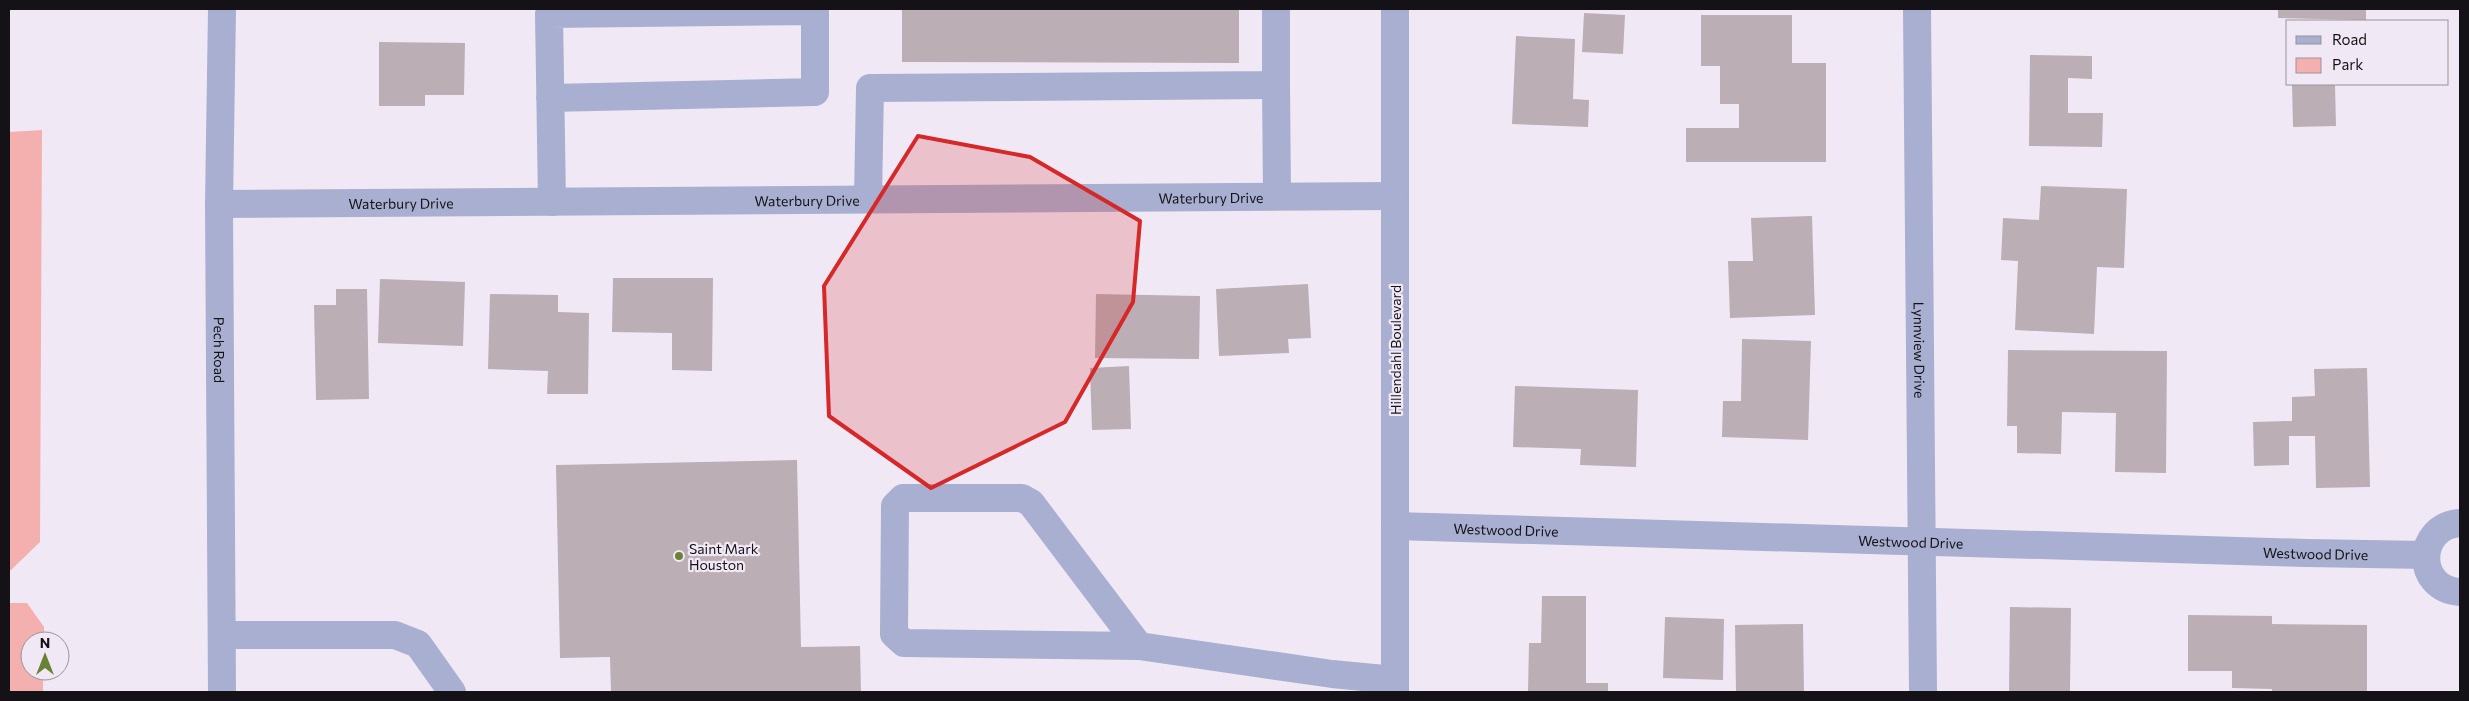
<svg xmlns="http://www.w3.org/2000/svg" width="2469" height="701" font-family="Commissioner,sans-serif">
	<rect width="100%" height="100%" fill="#f0e9f5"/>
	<path fill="#f4b0af" d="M 42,130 L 40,542 L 11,570 L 9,570 L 9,132 Z
		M 9,603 L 27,603 L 44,627 L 44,641 L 30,641 L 30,671 L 43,671 L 43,692 L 9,692 Z"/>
	<path fill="#bbaeb5" d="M 902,9 L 1239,9 L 1239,63 L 902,62 Z
		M 2278,9 L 2366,9 L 2366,20 L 2278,18 Z
		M 1584,13 L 1625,15 L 1623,54 L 1582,52 Z
		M 1701,15 L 1792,15 L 1792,63 L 1826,63 L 1826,162 L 1686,162 L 1686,128 L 1739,128 L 1739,104 L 1720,104 L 1720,66 L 1701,66 Z
		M 1516,36 L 1575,39 L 1573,99 L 1589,100 L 1588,127 L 1512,124 Z
		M 379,42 L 465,43 L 464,95 L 425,95 L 425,106 L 379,106 Z
		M 2030,55 L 2092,56 L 2092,79 L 2068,78 L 2068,113 L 2103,113 L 2102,147 L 2029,146 Z
		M 2292,84 L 2335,84 L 2336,126 L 2293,127 Z
		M 2041,186 L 2127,189 L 2124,268 L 2097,267 L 2094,334 L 2015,330 L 2018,261 L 2001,260 L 2003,218 L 2039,220 Z
		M 1812,216 L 1815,315 L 1730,318 L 1728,261 L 1753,261 L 1751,218 Z
		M 613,278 L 713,278 L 712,371 L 672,370 L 672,333 L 612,332 Z
		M 380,279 L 465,282 L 463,346 L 378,343 Z
		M 1308,284 L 1311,338 L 1288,339 L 1289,353 L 1219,356 L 1216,289 Z
		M 336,289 L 367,289 L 369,399 L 316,400 L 314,305 L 336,305 Z
		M 490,294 L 558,295 L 558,312 L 589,313 L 588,394 L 547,394 L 548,371 L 488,369 Z
		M 1096,294 L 1200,296 L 1199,359 L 1095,358 Z
		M 1742,339 L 1811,341 L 1808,440 L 1722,437 L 1723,401 L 1741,401 Z
		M 2008,350 L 2167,351 L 2166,473 L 2115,472 L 2116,413 L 2062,412 L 2061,454 L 2017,453 L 2017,426 L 2007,426 Z
		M 1129,366 L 1131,429 L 1092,430 L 1090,368 Z
		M 2367,368 L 2370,487 L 2316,488 L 2315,436 L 2289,436 L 2289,465 L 2254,466 L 2253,422 L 2292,421 L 2292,397 L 2315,396 L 2314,369 Z
		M 1515,386 L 1638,390 L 1636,467 L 1580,465 L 1581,449 L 1513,447 Z
		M 797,460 L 801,647 L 860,646 L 861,692 L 611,692 L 610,657 L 560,658 L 556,465 Z
		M 1542,596 L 1586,596 L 1586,683 L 1608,683 L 1608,692 L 1528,692 L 1529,643 L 1541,643 Z
		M 2010,607 L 2071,608 L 2070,692 L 2009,692 Z
		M 2188,615 L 2272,616 L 2272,624 L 2367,625 L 2367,692 L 2272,692 L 2272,689 L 2232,688 L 2232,671 L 2188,671 Z
		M 1665,617 L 1724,619 L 1723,680 L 1663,678 Z
		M 1803,624 L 1804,692 L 1736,692 L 1735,625 Z"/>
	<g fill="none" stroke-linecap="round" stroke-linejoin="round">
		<g stroke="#a8afd0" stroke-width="28">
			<path id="s1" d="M 222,9 L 219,204 L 222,692"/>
			<path d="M 1395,9 L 1395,692"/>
			<path id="s2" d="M 1917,9 L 1923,692"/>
			<path d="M 1276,85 L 1277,196"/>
			<path d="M 550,98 L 815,92 L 815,11 L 549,14 L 552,202"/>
			<path d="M 868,199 L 870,88 L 1276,85 L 1276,9"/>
			<path id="s3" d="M 219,204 L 1394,196"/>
			<path d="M 2460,523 C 2416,526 2414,589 2460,592"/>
			<path id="s4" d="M 1395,526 L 2307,553 L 2426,555"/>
			<path d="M 222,635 L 395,635 L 418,644 L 452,692"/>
			<path d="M 1139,646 L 1031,503 L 1022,498 L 903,498 L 895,506 L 894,634 L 904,643 L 1139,646 L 1332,674 L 1395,680"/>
		</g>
	</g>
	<path fill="#d62828" fill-opacity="0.2" stroke="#d62828" stroke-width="4" stroke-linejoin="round" d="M 918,136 L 1030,157 L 1140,221 L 1133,302 L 1065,422 L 931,488 L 829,416 L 824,286 Z"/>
	<circle fill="#698235" stroke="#f0e9f5" stroke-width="2" cx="679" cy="556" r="5"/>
	<g text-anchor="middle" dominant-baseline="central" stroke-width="4.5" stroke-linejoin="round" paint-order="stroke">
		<g font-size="14" fill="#141216" stroke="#f0e9f5">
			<text stroke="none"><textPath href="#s3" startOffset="992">Waterbury Drive</textPath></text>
			<text stroke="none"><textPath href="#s3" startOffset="588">Waterbury Drive</textPath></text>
			<text stroke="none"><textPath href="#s3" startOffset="182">Waterbury Drive</textPath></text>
			<text stroke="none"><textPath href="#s1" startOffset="341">Pech Road</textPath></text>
			<text transform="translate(1395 350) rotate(-90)">Hillendahl Boulevard</text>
			<text stroke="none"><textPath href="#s2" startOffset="341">Lynnview Drive</textPath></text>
			<text stroke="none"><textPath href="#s4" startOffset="111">Westwood Drive</textPath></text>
			<text stroke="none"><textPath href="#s4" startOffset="516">Westwood Drive</textPath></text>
			<text stroke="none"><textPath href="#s4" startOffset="921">Westwood Drive</textPath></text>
		</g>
		<g font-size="14" fill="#141216" stroke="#f0e9f5" text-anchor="start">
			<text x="689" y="548">Saint Mark<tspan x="689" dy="16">Houston</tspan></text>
		</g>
	</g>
	<rect width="2469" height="701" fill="none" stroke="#141216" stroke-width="20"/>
	<rect x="2286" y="20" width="162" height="65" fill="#f0e9f5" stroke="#98939c"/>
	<rect x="2296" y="36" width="25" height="8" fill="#a8afd0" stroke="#98939c"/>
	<text x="2332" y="45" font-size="15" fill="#141216">Road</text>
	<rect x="2296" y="58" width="25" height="15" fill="#f4b0af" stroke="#98939c"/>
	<text x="2332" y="70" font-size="15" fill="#141216">Park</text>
	<g transform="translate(45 656)"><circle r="24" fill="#f0e9f5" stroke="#98939c"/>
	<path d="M0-4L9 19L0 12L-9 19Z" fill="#698235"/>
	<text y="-8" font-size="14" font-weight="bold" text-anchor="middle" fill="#141216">N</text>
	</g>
</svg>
